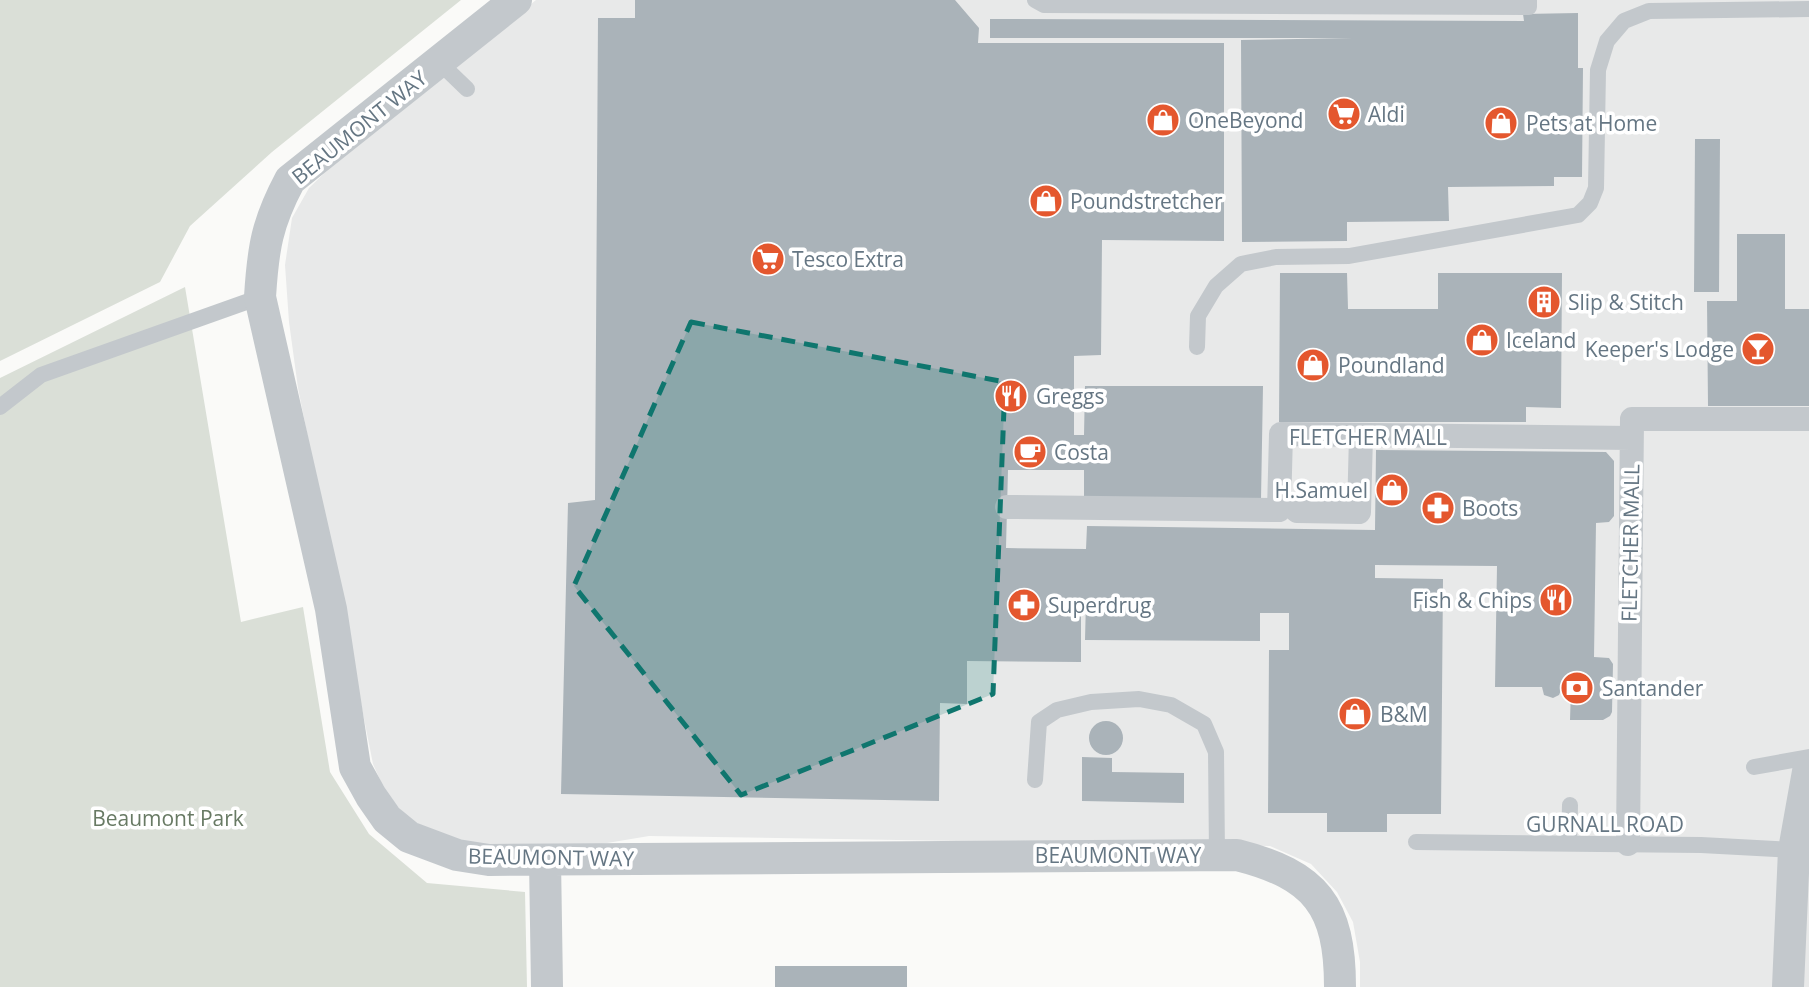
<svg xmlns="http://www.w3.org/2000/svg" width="1809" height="987" font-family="'Open Sans',sans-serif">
	<rect width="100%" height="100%" fill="#fafaf8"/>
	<path fill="#e8e9e9" d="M 536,0 L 1809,0 L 1809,987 L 1360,987 L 1360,962 L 1353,922 L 1337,892 L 1311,864 L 1270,846 L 649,836 L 595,845 L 498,847 L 458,842 L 412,821 L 397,806 L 381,782 L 373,764 L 298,388 L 289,322 L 285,265 L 292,218 L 309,188 L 341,157 L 424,93 Z"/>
	<path fill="#dadfd7" d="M 0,0 L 461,0 L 272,152 L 190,226 L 160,282 L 0,361 Z
		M 185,287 L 241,622 L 303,607 L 330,772 L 369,834 L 427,883 L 525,892 L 527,987 L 0,987 L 0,378 Z"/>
	<path fill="#aab3b9" d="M 635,0 L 955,0 L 979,28 L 978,43 L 1224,43 L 1224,241 L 1102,240 L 1101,355 L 1074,356 L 1074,435 L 1084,435 L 1085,386 L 1263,386 L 1261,499 L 1084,499 L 1084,470 L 1008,470 L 1006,548 L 1086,549 L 1087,526 L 1375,530 L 1376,450 L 1606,452 L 1614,461 L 1614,516 L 1609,522 L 1596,523 L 1594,657 L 1609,658 L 1613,664 L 1612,712 L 1610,716 L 1603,720 L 1570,720 L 1571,689 L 1562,688 L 1559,695 L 1553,698 L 1544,695 L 1542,687 L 1495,687 L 1497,566 L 1375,565 L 1375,578 L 1443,579 L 1441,814 L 1387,814 L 1387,832 L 1327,832 L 1327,813 L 1268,813 L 1269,650 L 1289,650 L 1289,613 L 1260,613 L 1260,641 L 1085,640 L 1086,600 L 1081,600 L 1081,662 L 967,661 L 967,704 L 940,703 L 939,801 L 561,794 L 568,503 L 595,500 L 598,18 L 635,18 Z
		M 1578,13 L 1578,68 L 1583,68 L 1582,177 L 1554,177 L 1554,186 L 1448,187 L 1449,221 L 1347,222 L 1347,241 L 1242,242 L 1241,40 L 1353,38 L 990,38 L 990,19 L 1524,21 L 1523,14 Z
		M 1695,139 L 1720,139 L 1719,292 L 1694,292 Z
		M 1737,234 L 1785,234 L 1785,309 L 1809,309 L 1809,406 L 1708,406 L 1707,301 L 1737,301 Z
		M 1280,273 L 1347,273 L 1348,309 L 1438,309 L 1438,273 L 1562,273 L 1561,408 L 1526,407 L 1526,422 L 1279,422 Z
		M1089 738a17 17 0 1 1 34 0a17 17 0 1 1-34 0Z
		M 1082,757 L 1112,758 L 1112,772 L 1184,773 L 1184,803 L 1082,801 Z
		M 775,966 L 907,966 L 907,987 L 775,987 Z"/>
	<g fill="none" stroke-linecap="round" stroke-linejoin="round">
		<path stroke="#c3c8cc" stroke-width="16" d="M 1035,0 L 1044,5 L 1529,7 L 1529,0
			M 439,62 L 467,89
			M 1197,347 L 1198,316 L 1216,286 L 1241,264 L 1276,257 L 1349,256 L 1578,215 L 1590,203 L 1596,188 L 1598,70 L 1607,41 L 1624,21 L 1649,11 L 1809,9
			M 0,407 L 41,375 L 260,297
			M 1754,767 L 1809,757
			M 1035,780 L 1039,722 L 1057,710 L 1091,702 L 1139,699 L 1171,705 L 1204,724 L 1216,752 L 1217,855
			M 1416,842 L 1701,845 L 1794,850
			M 1569,844 L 1570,805"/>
		<path stroke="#c3c8cc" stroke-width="24" d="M 1007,507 L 1279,510 L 1281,434 L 1631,438
			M 1297,511 L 1359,512 L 1361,436
			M 1628,844 L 1632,419 L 1809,419"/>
		<path stroke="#c3c8cc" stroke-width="32" d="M 516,0 L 290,180 C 267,223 263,248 260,297 L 331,609 L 355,767 L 371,796 L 387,819 L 409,837 L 457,855 L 489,860 L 1237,855 C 1316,875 1340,906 1340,987
			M 545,860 L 547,987
			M 1788,987 L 1794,850 L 1809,766"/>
	</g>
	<path fill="#0f766e" fill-opacity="0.2" stroke="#0f766e" stroke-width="5" stroke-dasharray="14 9" stroke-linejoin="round" d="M 691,322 L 1005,382 L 993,694 L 741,795 L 574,586 Z"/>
	<defs>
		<symbol id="supermarket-disc" viewBox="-11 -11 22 22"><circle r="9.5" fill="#e4572e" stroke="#fff"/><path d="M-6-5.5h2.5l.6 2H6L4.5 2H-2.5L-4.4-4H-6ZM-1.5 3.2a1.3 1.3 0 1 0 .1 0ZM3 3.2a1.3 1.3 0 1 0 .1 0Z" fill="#fff"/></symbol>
		<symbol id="shop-disc" viewBox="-11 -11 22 22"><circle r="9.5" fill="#e4572e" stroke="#fff"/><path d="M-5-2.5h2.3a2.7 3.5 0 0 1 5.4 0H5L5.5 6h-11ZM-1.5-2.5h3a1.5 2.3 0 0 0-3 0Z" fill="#fff"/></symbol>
		<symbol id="building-disc" viewBox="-11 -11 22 22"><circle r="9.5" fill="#e4572e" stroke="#fff"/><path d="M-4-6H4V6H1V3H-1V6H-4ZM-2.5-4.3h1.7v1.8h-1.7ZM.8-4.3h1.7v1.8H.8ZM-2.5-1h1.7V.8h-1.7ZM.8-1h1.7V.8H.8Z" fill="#fff"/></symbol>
		<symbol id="bar-disc" viewBox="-11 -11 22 22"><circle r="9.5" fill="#e4572e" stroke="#fff"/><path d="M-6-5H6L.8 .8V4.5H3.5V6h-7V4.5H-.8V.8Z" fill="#fff"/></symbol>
		<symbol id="restaurant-disc" viewBox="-11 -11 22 22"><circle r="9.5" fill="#e4572e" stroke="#fff"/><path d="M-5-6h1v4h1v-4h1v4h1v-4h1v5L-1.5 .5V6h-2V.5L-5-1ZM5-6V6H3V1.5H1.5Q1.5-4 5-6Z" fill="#fff"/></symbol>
		<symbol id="cafe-disc" viewBox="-11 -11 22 22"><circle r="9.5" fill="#e4572e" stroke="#fff"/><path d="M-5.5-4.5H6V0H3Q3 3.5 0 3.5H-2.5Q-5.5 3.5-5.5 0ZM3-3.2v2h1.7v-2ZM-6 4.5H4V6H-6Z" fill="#fff"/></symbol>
		<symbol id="pharmacy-disc" viewBox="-11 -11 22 22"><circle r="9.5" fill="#e4572e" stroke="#fff"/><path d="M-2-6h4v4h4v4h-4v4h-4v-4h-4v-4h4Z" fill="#fff"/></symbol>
		<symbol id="bank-disc" viewBox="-11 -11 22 22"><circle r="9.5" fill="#e4572e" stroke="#fff"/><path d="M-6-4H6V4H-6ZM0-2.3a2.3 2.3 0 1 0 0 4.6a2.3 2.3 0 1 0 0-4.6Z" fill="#fff"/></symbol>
	</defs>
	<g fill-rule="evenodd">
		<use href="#supermarket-disc" x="1325" y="95" width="38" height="38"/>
		<use href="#shop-disc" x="1144" y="101" width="38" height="38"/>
		<use href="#shop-disc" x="1482" y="104" width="38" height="38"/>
		<use href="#shop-disc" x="1027" y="182" width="38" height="38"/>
		<use href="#supermarket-disc" x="749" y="240" width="38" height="38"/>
		<use href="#building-disc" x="1525" y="283" width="38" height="38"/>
		<use href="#shop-disc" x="1463" y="321" width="38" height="38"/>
		<use href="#bar-disc" x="1739" y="330" width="38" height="38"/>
		<use href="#shop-disc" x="1294" y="346" width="38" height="38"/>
		<use href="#restaurant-disc" x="992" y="377" width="38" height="38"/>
		<use href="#cafe-disc" x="1011" y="433" width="38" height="38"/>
		<use href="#shop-disc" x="1373" y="471" width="38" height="38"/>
		<use href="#pharmacy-disc" x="1419" y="489" width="38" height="38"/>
		<use href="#restaurant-disc" x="1537" y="581" width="38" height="38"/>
		<use href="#pharmacy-disc" x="1005" y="586" width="38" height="38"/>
		<use href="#bank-disc" x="1558" y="669" width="38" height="38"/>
		<use href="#shop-disc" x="1336" y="695" width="38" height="38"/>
	</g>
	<g text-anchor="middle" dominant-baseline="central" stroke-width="7" stroke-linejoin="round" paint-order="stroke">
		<g font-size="21" fill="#657683" stroke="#fff" text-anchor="start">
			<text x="1368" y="114">Aldi</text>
			<text x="1188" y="120">OneBeyond</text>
			<text x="1526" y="123">Pets at Home</text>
			<text x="1070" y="201">Poundstretcher</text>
			<text x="792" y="259">Tesco Extra</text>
			<text x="1568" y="302">Slip &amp; Stitch</text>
			<text x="1506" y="340">Iceland</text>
			<text x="1734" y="349" text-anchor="end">Keeper's Lodge</text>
			<text x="1338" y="365">Poundland</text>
			<text x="1036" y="396">Greggs</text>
			<text x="1054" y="452">Costa</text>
			<text x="1368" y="490" text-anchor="end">H.Samuel</text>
			<text x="1462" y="508">Boots</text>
			<text x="1532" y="600" text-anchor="end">Fish &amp; Chips</text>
			<text x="1048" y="605">Superdrug</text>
			<text x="1602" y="688">Santander</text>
			<text x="1380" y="714">B&amp;M</text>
		</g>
		<g font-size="21" fill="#657683" stroke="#fff">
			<text transform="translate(359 127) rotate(-39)">BEAUMONT WAY</text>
			<text x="1368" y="437">FLETCHER MALL</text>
			<text transform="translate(1630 543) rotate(-89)">FLETCHER MALL</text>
			<text x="1605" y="824">GURNALL ROAD</text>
			<text x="1118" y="855">BEAUMONT WAY</text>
			<text transform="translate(551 857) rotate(1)">BEAUMONT WAY</text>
		</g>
		<g font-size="21" fill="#687a64" stroke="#fff">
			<text x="168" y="818">Beaumont Park</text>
		</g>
	</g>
</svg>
